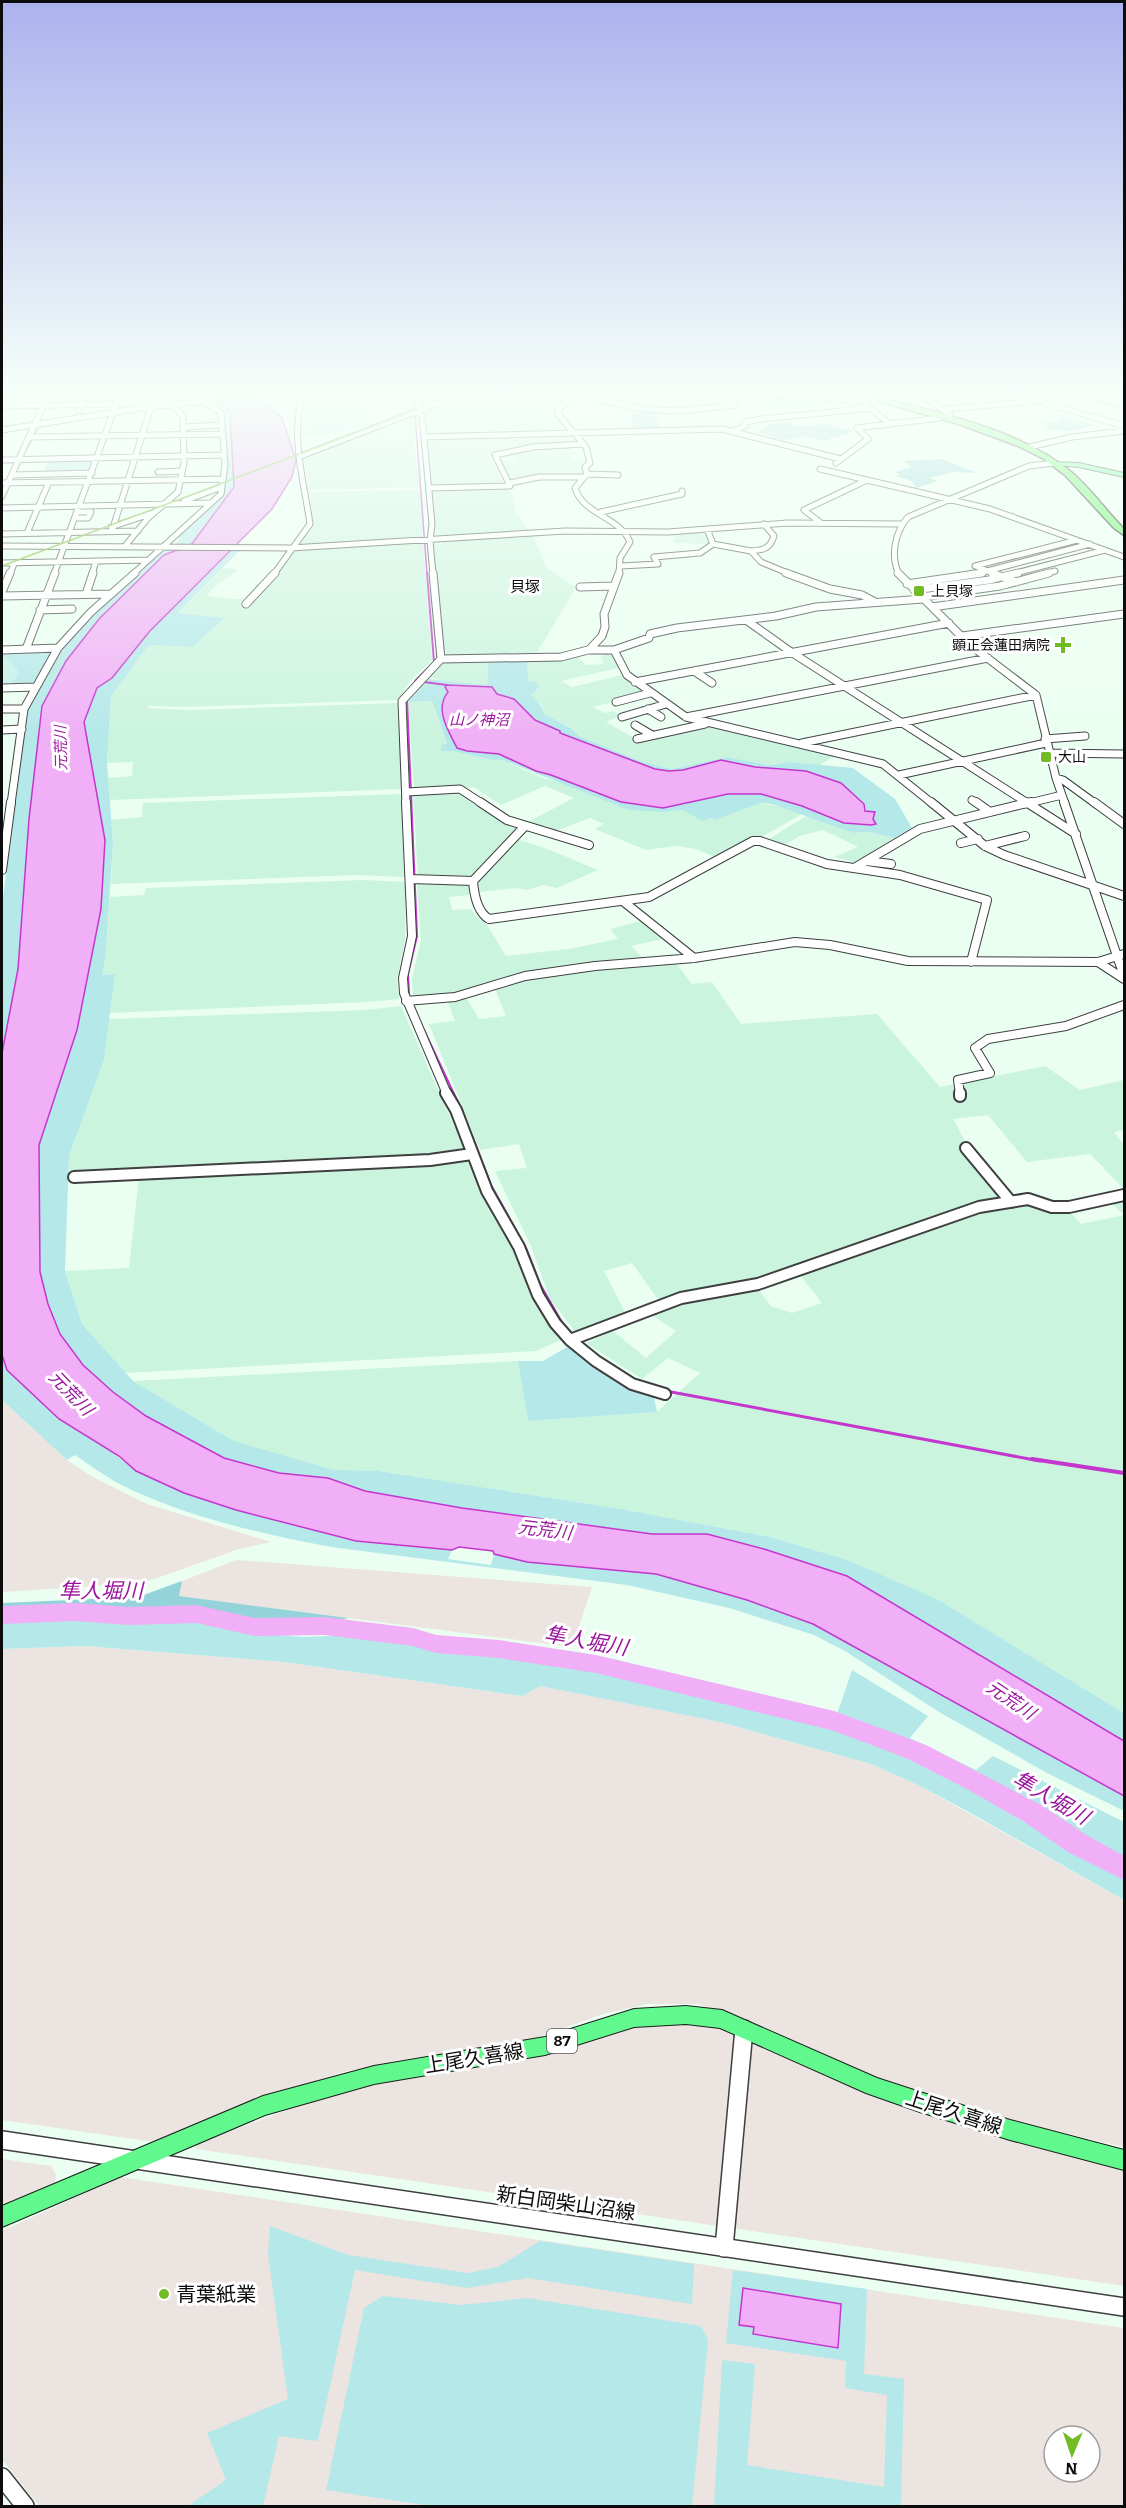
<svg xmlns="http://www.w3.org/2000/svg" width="1126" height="2508" font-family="Bitter,'Noto Sans JP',serif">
	<rect width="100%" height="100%" fill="#eafff1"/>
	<path fill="#ebe4e0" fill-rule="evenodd" d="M 2,1400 L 67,1460 L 91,1476 L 147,1504 L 271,1542 L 239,1549 L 143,1583 L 2,1592 Z
		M 236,1560 L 592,1587 L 572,1647 L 178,1596 L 182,1581 Z
		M 85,1646 L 284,1662 L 522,1696 L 540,1686 L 720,1722 L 871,1764 L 918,1785 L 1124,1900 L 1124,2147 L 999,2118 L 896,2086 L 734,2014 L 697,2004 L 647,2004 L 603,2014 L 520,2044 L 398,2060 L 343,2072 L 232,2109 L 154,2142 L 2,2120 L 2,1649 Z
		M 654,2021 L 723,2028 L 881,2099 L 923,2114 L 1000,2137 L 1124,2168 L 1124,2286 L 196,2149 L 197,2144 L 276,2114 L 361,2085 L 442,2070 L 525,2060 Z
		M 2,2159 L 51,2166 L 56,2175 L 54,2185 L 2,2207 Z
		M 120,2177 L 1124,2328 L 1124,2506 L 39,2506 L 2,2459 L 2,2231 ZM 1054,2436 L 1090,2436 L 1090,2472 L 1054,2472 Z"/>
	<path fill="#cbf4de" d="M 577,395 L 560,402 L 553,413 L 569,433 L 427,436 L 425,411 L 458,398 Z
		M 414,414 L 415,436 L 350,438 Z
		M 571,434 L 578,443 L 523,446 L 489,454 L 503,483 L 501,484 L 433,487 L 427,438 Z
		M 414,438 L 419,487 L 310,490 L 303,456 L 345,440 Z
		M 567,445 L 571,451 L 583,451 L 585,455 L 572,455 L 572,459 L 587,459 L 589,463 L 583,468 L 581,476 L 510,481 L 499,461 L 516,461 L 516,457 L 497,457 L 498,454 L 528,451 L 523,449 Z
		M 508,488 L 514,499 L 516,514 L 529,531 L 436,536 L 432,490 Z
		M 419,490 L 423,538 L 297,545 L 314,524 L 309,492 Z
		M 706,531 L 711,544 L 673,543 L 675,533 Z
		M 533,535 L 546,567 L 576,588 L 536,654 L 446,657 L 433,544 L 442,544 L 443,540 Z
		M 423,541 L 432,660 L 411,680 L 398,700 L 187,707 L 149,706 L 148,708 L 190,710 L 398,703 L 403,789 L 110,800 L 108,778 L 132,776 L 133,762 L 107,763 L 111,696 L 149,645 L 193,647 L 223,618 L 177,614 L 223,568 L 239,569 L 212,589 L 207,596 L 247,600 L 267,582 L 287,550 Z
		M 599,651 L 611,652 L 619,668 L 561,681 L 572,687 L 622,675 L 646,693 L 593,707 L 605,713 L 613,711 L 620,716 L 606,722 L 638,740 L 704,725 L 835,755 L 820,765 L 789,762 L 769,765 L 727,757 L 672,769 L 640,761 L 579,736 L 572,729 L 545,714 L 541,704 L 534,700 L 531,695 L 527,662 L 534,658 L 577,656 L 586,665 L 604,664 L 600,657 L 603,656 Z
		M 488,659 L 487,685 L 444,681 L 428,677 L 446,661 Z
		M 432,701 L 447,745 L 441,751 L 452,751 L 498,761 L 502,760 L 540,777 L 665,812 L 682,810 L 702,821 L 711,818 L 715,820 L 761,803 L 781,807 L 802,814 L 760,838 L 755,836 L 717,858 L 696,849 L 675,846 L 646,850 L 595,829 L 604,824 L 590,818 L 553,832 L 524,824 L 574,798 L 545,786 L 501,805 L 474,787 L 414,790 L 408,702 Z
		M 457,792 L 491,815 L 519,827 L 475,876 L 469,879 L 418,878 L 413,793 Z
		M 402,794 L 405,877 L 356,875 L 111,884 L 113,843 L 111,820 L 142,817 L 143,803 Z
		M 806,816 L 853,833 L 870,832 L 894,838 L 856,863 L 834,857 L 858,847 L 823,830 L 800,836 L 782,846 L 766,841 Z
		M 517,839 L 550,850 L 598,870 L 557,888 L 544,885 L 527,890 L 515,888 L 479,892 L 479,881 Z
		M 363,880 L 406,882 L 405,940 L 397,979 L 399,999 L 367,1002 L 110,1013 L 115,974 L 101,975 L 106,951 L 110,897 L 144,895 L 146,888 Z
		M 417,882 L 469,885 L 469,895 L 449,897 L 452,910 L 471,909 L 478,918 L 484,920 L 506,956 L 569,949 L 618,939 L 610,929 L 641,921 L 662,939 L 631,946 L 645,960 L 587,963 L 521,975 L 453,995 L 413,999 L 412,979 L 421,940 Z
		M 676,963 L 692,984 L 712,982 L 741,1024 L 877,1014 L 940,1087 L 1045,1066 L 1080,1090 L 1124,1080 L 1124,1130 L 1114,1132 L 1124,1145 L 1124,1189 L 1090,1154 L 1027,1162 L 988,1115 L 953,1119 L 966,1143 L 959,1145 L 1005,1198 L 778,1273 L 659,1301 L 632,1263 L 604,1271 L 626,1314 L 577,1334 L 550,1299 L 531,1246 L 495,1171 L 527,1168 L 519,1144 L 480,1150 L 429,1024 L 455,1021 L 447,1000 L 466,997 L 479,1019 L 506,1016 L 495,989 L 527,979 L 591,967 Z
		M 401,1006 L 465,1151 L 424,1157 L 69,1173 L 69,1156 L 104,1060 L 109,1019 L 365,1010 Z
		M 470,1160 L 482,1193 L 513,1247 L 536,1305 L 561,1340 L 536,1351 L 125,1373 L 82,1324 L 65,1271 L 129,1268 L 139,1177 L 430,1165 Z
		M 1124,1198 L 1124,1713 L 937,1599 L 848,1560 L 770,1537 L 621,1509 L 379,1471 L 333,1471 L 234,1441 L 133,1381 L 518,1361 L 528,1421 L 657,1412 L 700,1373 L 668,1358 L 642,1379 L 586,1343 L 613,1331 L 646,1358 L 676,1331 L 650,1314 L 692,1300 L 756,1286 L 771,1306 L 792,1313 L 822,1303 L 799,1274 L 976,1211 L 1028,1202 L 1068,1210 L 1081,1224 L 1124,1215 L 1110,1202 Z"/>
	<path fill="#b5e8e9" d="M 189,391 L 210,391 L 230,412 L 234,487 L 191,545 L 175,545 L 180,538 L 176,537 L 223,493 L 228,464 L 223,413 Z
		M 93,459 L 90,472 L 43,473 L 48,460 Z
		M 171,548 L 180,548 L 164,555 L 99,619 L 66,661 L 42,706 L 29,819 L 18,969 L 2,1053 L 2,905 L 28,708 L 63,647 L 90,617 L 161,551 Z
		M 229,550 L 240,550 L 178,613 L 224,618 L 193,647 L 149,645 L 111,696 L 107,763 L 113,843 L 106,951 L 102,975 L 115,974 L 104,1060 L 69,1156 L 65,1271 L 82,1324 L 133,1381 L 234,1441 L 333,1470 L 379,1471 L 621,1509 L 770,1537 L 848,1560 L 937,1599 L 1124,1713 L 1124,1741 L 847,1576 L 764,1549 L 707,1534 L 652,1534 L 462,1508 L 365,1491 L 328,1478 L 279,1473 L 224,1458 L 146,1416 L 113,1392 L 83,1365 L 60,1334 L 48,1304 L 40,1272 L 39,1145 L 77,1030 L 101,909 L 105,840 L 84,722 L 97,688 L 112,678 L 149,633 Z
		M 53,650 L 34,685 L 2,687 L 2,651 Z
		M 534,658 L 527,662 L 529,681 L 538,682 L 539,687 L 531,695 L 540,704 L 545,714 L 572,729 L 579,736 L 640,761 L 672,769 L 727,757 L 769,765 L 789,762 L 853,768 L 895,799 L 912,828 L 894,838 L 870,832 L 853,833 L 772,804 L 761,803 L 715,820 L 711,818 L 702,821 L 682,810 L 665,812 L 629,810 L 502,760 L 498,761 L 452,751 L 441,751 L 441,745 L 447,744 L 432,701 L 408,702 L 429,679 L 487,685 L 488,659 Z
		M 567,1347 L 574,1348 L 630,1388 L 654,1397 L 657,1412 L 528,1421 L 518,1361 L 543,1361 Z
		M 2,1355 L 7,1370 L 136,1471 L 184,1493 L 236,1510 L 356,1541 L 452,1550 L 448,1559 L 491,1565 L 494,1554 L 527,1562 L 656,1574 L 747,1600 L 813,1624 L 1124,1796 L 1124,1811 L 1047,1773 L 939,1712 L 845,1651 L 814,1635 L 729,1608 L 627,1585 L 331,1547 C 258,1533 180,1516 114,1481 C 101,1473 88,1464 75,1455 L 67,1460 L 2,1400 Z
		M 57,1618 L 157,1623 L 194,1622 L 265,1634 L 303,1637 L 358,1635 L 404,1640 L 446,1653 L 517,1658 L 580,1668 L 698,1691 L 864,1736 L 916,1757 L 1030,1819 L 1076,1851 L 1124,1877 L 1124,1900 L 967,1811 L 918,1785 L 871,1764 L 720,1722 L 540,1686 L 522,1696 L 284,1662 L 85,1646 L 2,1649 L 2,1620 Z
		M 852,1670 L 928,1716 L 910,1738 L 976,1770 L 993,1756 L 1124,1822 L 1124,1858 L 1008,1790 L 970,1775 L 903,1739 L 838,1719 L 838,1711 Z
		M 270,2226 L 348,2255 L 468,2273 L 498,2267 L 540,2241 L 694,2264 L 692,2304 L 528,2278 L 467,2288 L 355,2270 L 318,2441 L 279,2436 L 263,2506 L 188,2506 L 226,2480 L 207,2433 L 288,2399 L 268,2254 Z
		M 733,2270 L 867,2289 L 864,2374 L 904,2379 L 901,2506 L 714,2506 L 722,2360 L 755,2364 L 747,2465 L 884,2487 L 887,2395 L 845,2388 L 846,2361 L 726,2343 Z
		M 383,2296 L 461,2305 L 528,2298 L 701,2326 L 708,2340 L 692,2506 L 430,2506 L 326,2490 L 364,2308 Z"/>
	<path fill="#94d3d9" d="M 782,395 C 797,403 817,400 833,399 L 831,397 L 837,396 L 844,402 L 781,409 L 775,406 L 763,407 L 760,404 L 777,403 L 775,396 Z
		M 630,413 L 654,413 L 661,430 L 634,431 Z
		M 1066,415 L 1077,423 L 1085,422 L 1093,426 L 1070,431 L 1044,430 L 1049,427 L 1042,423 L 1062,420 L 1057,416 Z
		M 787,422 C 802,431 816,422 831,425 C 840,427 839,430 850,429 L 854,432 L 822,441 L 806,436 L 783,440 L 757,432 L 769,424 Z
		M 942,459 L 977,473 L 953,472 L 930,478 L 938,481 L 916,488 L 912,481 L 896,476 L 900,474 L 894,472 L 912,467 L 904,461 Z
		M 182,1581 L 179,1596 L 348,1618 L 335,1622 L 255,1624 L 194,1608 L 116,1613 L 79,1608 L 2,1610 L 2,1603 L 138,1597 Z"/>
	<path fill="#c7f0eb" d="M 310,404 L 365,405 L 367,408 L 367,425 L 340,434 L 305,435 L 307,407 Z
		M 2,658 L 10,661 L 18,670 L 17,676 L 9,686 L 2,686 Z"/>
	<path fill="#f0aff6" stroke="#c436cd" stroke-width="1.5" d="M 210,391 L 250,391 L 259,398 L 282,418 L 296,460 L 292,477 L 272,509 L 149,632 L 112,678 L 97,688 L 84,722 L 105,840 L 101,909 L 77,1030 L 39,1145 L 40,1272 L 48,1304 L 60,1334 L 83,1365 L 113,1392 L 146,1416 L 224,1458 L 279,1473 L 328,1478 L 365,1491 L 462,1508 L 652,1534 L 707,1534 L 764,1549 L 847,1576 L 1124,1741 L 1124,1796 L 813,1624 L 747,1600 L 656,1574 L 527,1562 L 494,1554 L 493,1551 L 459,1547 L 452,1550 L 356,1541 L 236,1510 L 184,1493 L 136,1471 L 119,1456 L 59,1419 L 7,1370 L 2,1355 L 2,1053 L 18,969 L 29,819 L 42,706 L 66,661 L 99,619 L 164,555 L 191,545 L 234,487 L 230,412 Z
		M 447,685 L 492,687 L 497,694 L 514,699 L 535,720 L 560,731 L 560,733 L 655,769 L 669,771 L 683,770 L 721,760 L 755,767 L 806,771 L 841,783 L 864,804 L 865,811 L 875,812 L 873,819 L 876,824 L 871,825 L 844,823 L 802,806 L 761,794 L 728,794 L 663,808 L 621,802 L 551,775 L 536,771 L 499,754 L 467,751 L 457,748 C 448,730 434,709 448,692 L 445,687 Z
		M 743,2288 L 841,2304 L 838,2348 L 753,2334 L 754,2327 L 739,2325 Z"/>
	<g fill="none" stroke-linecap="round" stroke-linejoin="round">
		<path stroke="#c436cd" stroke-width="1.5" d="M 1073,391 L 1124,410
			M 415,414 L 427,574
			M 24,454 L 39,427 L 43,426"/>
		<path stroke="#c436cd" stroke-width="2" d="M 427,573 L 434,662
			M 419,681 L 415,681 L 429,667
			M 424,682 L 447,685
			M 407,700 L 417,936 L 408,974 L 409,994
			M 424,1030 L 454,1094"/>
		<path stroke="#c436cd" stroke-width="3" d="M 453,1093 L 462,1111
			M 472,1137 L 491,1186 L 526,1249 L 540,1285 L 563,1325
			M 666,1391 L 1040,1461"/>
		<path stroke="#c436cd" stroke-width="4" d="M 1032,1459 L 1124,1473"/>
		<path fill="#f0aff6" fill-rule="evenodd" d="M 75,1603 L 129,1607 L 196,1605 L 255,1618 L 325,1617 L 413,1628 L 436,1635 L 499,1640 L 596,1655 L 834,1711 L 926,1745 L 1041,1805 L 1088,1836 L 1124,1856 L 1124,1880 L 1068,1852 L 1023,1821 L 965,1788 L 908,1759 L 880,1748 L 831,1730 L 596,1673 L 499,1658 L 436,1653 L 413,1646 L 325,1635 L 255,1636 L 196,1623 L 129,1625 L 75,1621 L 2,1624 L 2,1606 Z"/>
		<defs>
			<path id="minor-far4" d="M 417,391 L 418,410 L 422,416 L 432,524 L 430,541 L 433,574
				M 589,391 L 566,402 L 557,413 L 586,447 L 590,463 L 585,467 L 587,474 L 575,488 C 583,515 619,516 630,542 L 620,558 L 619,574
				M 722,391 L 729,398 L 816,391
				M 833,391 L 847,401 L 871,399
				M 1016,391 L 1049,404 L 1124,426
				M 155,393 L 141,393 L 139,399 L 155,398
				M 687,395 L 723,392
				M 922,396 L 963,391
				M 417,398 L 586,394 L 605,401 L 641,409 L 678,411 L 736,405 L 729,398
				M 877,398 L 919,394
				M 865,404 L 890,424
				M 2,406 L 117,404
				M 946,409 L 1037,401
				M 79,410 L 87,391
				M 418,410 L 449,400
				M 183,427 L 222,425
				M 2,430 L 141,408 L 200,402
				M 734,430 L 745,426 L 745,422 L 762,419 L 871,408
				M 30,437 L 223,434
				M 424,437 L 722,429 L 841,459
				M 1030,447 L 1072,437 L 1124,431
				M 301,456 L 412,413 L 420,413
				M 2,460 L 224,455
				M 836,463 L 868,439 L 857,428 L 939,418 L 950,414 L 914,391
				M 820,469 L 990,509 L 1124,557
				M 158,472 L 182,471
				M 587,474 L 618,475
				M 12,475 L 92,473
				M 2,483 L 223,479
				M 510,483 L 539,477 L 582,477
				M 429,488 L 510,486 L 495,455 L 533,447 L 583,444
				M 2,496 L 50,391
				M 184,501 L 222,487
				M 2,508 L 210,503
				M 601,512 L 682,494 L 682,491
				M 75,518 L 88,518 L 91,512 L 78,512
				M 821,523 L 804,510 L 867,480
				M 111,527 L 153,513
				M 707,529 L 713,544 L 751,551 L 761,562 L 790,574
				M 112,531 L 156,391
				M 27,533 L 49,482
				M 2,534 L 138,531
				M 2,546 L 291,548 L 565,531 L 668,532 L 787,523 L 902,524
				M 125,546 L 148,518 L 178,492 L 184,463 L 183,417 L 174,405
				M 751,551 C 763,550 770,549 774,536 L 764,524
				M 2,563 L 148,560
				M 621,566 L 658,564 L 654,557 L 700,553 L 713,544
				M 10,574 L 14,564
				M 54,574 L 121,391
				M 92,574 L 96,561
				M 133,574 L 221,494 L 225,464 L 221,413 L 186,391
				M 274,574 L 310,524 C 304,480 289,435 304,391
				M 899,574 C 890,556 895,532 908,517 L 1029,466 L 1054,463
				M 976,574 L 1090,544
				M 996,574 L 975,566 L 1077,540
				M 1012,574 L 1105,550
				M 1044,574 L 1055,571"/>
			<path id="minor-far3" d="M 786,573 L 830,589 L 862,595 L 875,602
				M 898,573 L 969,644 L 1036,695 L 1056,778 L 1065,804
				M 992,573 L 1016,582
				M 907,584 L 982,573
				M 580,587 L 614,586
				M 914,590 L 989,580 L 1018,573
				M 2,592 L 10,573
				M 86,594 L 93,573
				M 2,596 L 111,594
				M 922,597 L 1000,586 L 1049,573
				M 246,604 L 275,573
				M 932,607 L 1124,580
				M 40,610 L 72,609
				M 746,620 L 791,652 L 1029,804
				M 962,636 L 1124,614
				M 26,649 L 55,573
				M 2,650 L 58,648
				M 589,650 L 602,636 L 605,627 L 604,614 L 619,573
				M 614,650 L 627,675 L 686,717 L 883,764 L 933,804
				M 441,659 L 561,657 L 588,650 L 614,650 L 649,638 L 650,634 L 677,628 L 776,616 L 816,607 L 923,599
				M 694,671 L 712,683
				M 635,682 L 949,623
				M 2,688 L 36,687
				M 616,702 L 650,693
				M 2,709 L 24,709
				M 648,709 L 661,717
				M 622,717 L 666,704
				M 686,717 L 988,658
				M 635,725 L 652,735
				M 2,730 L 22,729
				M 637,739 L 705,724
				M 1045,739 L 1085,736
				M 802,743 L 1036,695
				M 1049,753 L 1124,754
				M 899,775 L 1046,743
				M 1056,778 L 1063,780 L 1096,804
				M 407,792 L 460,789 L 483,804
				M 972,800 L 978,804
				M 11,804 L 24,709 L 58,648 L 91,612 L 135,573
				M 406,804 L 402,701 L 441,659 L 433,573
				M 1025,804 L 1062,795"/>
			<path id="minor-far2" d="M 406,802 L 412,936 L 403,978 L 404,993 L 447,1094
				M 480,802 L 507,820 L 589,845
				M 931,802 L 985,846 L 1004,855 L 1124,896
				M 976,802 L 990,812
				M 1026,802 L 1076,834
				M 1064,802 L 1124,976
				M 1094,802 L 1124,824
				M 961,843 L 978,839
				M 985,846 L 1025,836
				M 866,861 L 891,864
				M 856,867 L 920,829 L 1031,802
				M 2,870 L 11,802
				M 411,879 L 473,881 C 474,894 477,912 489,919 L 649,897 L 753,841 L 760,841 L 827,864 L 900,875 L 987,900 L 971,962
				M 473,881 L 525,826
				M 624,902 L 694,958
				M 1098,962 L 1124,979
				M 406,1001 L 455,997 L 525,976 L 595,966 L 694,958 L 795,942 L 830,945 L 908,961 L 1098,962 L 1124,954
				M 960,1094 L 958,1080 L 990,1073 L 975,1048 L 988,1039 L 1066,1026 L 1124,1005"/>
			<path id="minor-far1" d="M 446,1093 L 456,1110 L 487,1191 L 519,1247 L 538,1295 L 555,1323 L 570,1340 L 596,1361 L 632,1384 L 665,1394
				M 960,1093 L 960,1096
				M 966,1148 L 1011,1202
				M 74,1177 L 430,1160 L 472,1154
				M 570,1340 L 681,1298 L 758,1284 L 979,1207 L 1028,1199 L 1052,1207 L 1069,1207 L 1124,1195"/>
			<path id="minor" d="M 2,2140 L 1124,2307
				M 724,2248 L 744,2029
				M 2,2477 L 25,2506"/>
			<path id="major" d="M 6,391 L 12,391 L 5,406 L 2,408 L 2,401 Z
				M 1052,462 L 1079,463 L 1124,473 L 1124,477 L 1079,467 L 1054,465 Z
				M 686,2006 L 722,2010 L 877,2078 L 920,2092 L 1010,2120 L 1124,2150 L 1124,2170 L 1010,2140 L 920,2112 L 866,2093 L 720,2028 L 686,2024 L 634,2027 L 545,2055 L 374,2084 L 265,2115 L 2,2227 L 2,2206 L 263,2096 L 374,2066 L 545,2037 L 634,2009 Z"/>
			<path id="highway" d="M 842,391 L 854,391 C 924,410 1014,425 1071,472 C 1091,489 1106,511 1124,529 L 1124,535 L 1114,528 L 1065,475 L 1044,459 L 1018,446 L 959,424 Z"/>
		</defs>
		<use href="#minor-far4" stroke="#3f3f3f" stroke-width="7"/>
		<use href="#minor-far3" stroke="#3f3f3f" stroke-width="9"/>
		<use href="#minor-far2" stroke="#3f3f3f" stroke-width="10"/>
		<use href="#minor-far1" stroke="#3f3f3f" stroke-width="14"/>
		<use href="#minor" stroke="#3f3f3f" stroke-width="20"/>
		<use href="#major" stroke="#1d1d1d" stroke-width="2"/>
		<use href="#highway" stroke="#1d1d1d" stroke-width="3"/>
		<use href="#minor-far4" stroke="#fff" stroke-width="5"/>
		<use href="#minor-far3" stroke="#fff" stroke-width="7"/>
		<use href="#minor-far2" stroke="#fff" stroke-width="8"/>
		<use href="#minor-far1" stroke="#fff" stroke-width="10"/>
		<use href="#minor" stroke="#fff" stroke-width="17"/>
		<use href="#major" fill="#61f98d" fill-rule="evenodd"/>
		<use href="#highway" fill="#53f553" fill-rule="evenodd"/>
		<path stroke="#71bb24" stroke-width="1.5" d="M 2,566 L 467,391"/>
	</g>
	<linearGradient id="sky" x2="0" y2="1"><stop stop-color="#abb2ee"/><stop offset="0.53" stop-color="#f6fff9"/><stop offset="1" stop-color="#f6fff9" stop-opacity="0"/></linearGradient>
	<rect width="1126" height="742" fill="url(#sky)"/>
	<g fill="#71bb24" stroke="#fff" stroke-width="2">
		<rect x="913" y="585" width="12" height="12" rx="3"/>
		<path d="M1060 636h6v6h6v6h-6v6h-6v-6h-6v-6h6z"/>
		<rect x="1040" y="751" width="12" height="12" rx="3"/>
		<circle cx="164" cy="2294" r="6"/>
	</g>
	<g text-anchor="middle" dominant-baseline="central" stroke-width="6" stroke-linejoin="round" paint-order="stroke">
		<g font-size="14" fill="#0c0c0c" stroke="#fff" text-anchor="start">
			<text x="931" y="591">上貝塚</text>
			<text x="1050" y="645" text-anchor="end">顕正会蓮田病院</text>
			<text x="1058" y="757">大山</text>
		</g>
		<g font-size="15" fill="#0c0c0c" stroke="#fff">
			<text x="525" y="587">貝塚</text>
		</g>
		<g font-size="15" font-style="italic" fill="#9a159d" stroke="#fff">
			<text x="479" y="720">山ノ神沼</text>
			<text transform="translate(61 748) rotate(-91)">元荒川</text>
		</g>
		<rect fill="#fff" stroke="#555" stroke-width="1.5" x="547" y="2029" width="30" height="24" rx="4.5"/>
		<g font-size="15" font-weight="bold" fill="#0c0c0c">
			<text x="562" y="2041">87</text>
		</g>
		<g font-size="18" font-style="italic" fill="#9a159d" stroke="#fff">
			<text transform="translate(71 1393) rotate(46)">元荒川</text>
			<text transform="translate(545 1530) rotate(7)">元荒川</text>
			<text transform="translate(1011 1700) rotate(34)">元荒川</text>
		</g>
		<g font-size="20" fill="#0c0c0c" stroke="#fff">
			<text transform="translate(474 2058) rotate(-9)">上尾久喜線</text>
			<text transform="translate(954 2112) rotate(18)">上尾久喜線</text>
			<text transform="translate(566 2203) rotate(8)">新白岡柴山沼線</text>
		</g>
		<g font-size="20" fill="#0c0c0c" stroke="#fff" text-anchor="start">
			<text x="176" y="2294">青葉紙業</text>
		</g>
		<g font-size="21" font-style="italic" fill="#9a159d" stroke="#fff">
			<text x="101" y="1591">隼人堀川</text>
			<text transform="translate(586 1641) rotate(10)">隼人堀川</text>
			<text transform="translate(1051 1798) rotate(30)">隼人堀川</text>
		</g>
	</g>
	<rect width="1126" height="2508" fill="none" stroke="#0c0c0c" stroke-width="6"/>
	<g transform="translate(1072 2454) rotate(182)"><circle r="28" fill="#ffffff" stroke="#9e9e9e" stroke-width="1.5"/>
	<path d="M0-4.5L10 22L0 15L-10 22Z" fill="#71bb24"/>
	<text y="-9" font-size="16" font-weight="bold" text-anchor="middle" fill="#0c0c0c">N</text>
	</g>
</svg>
